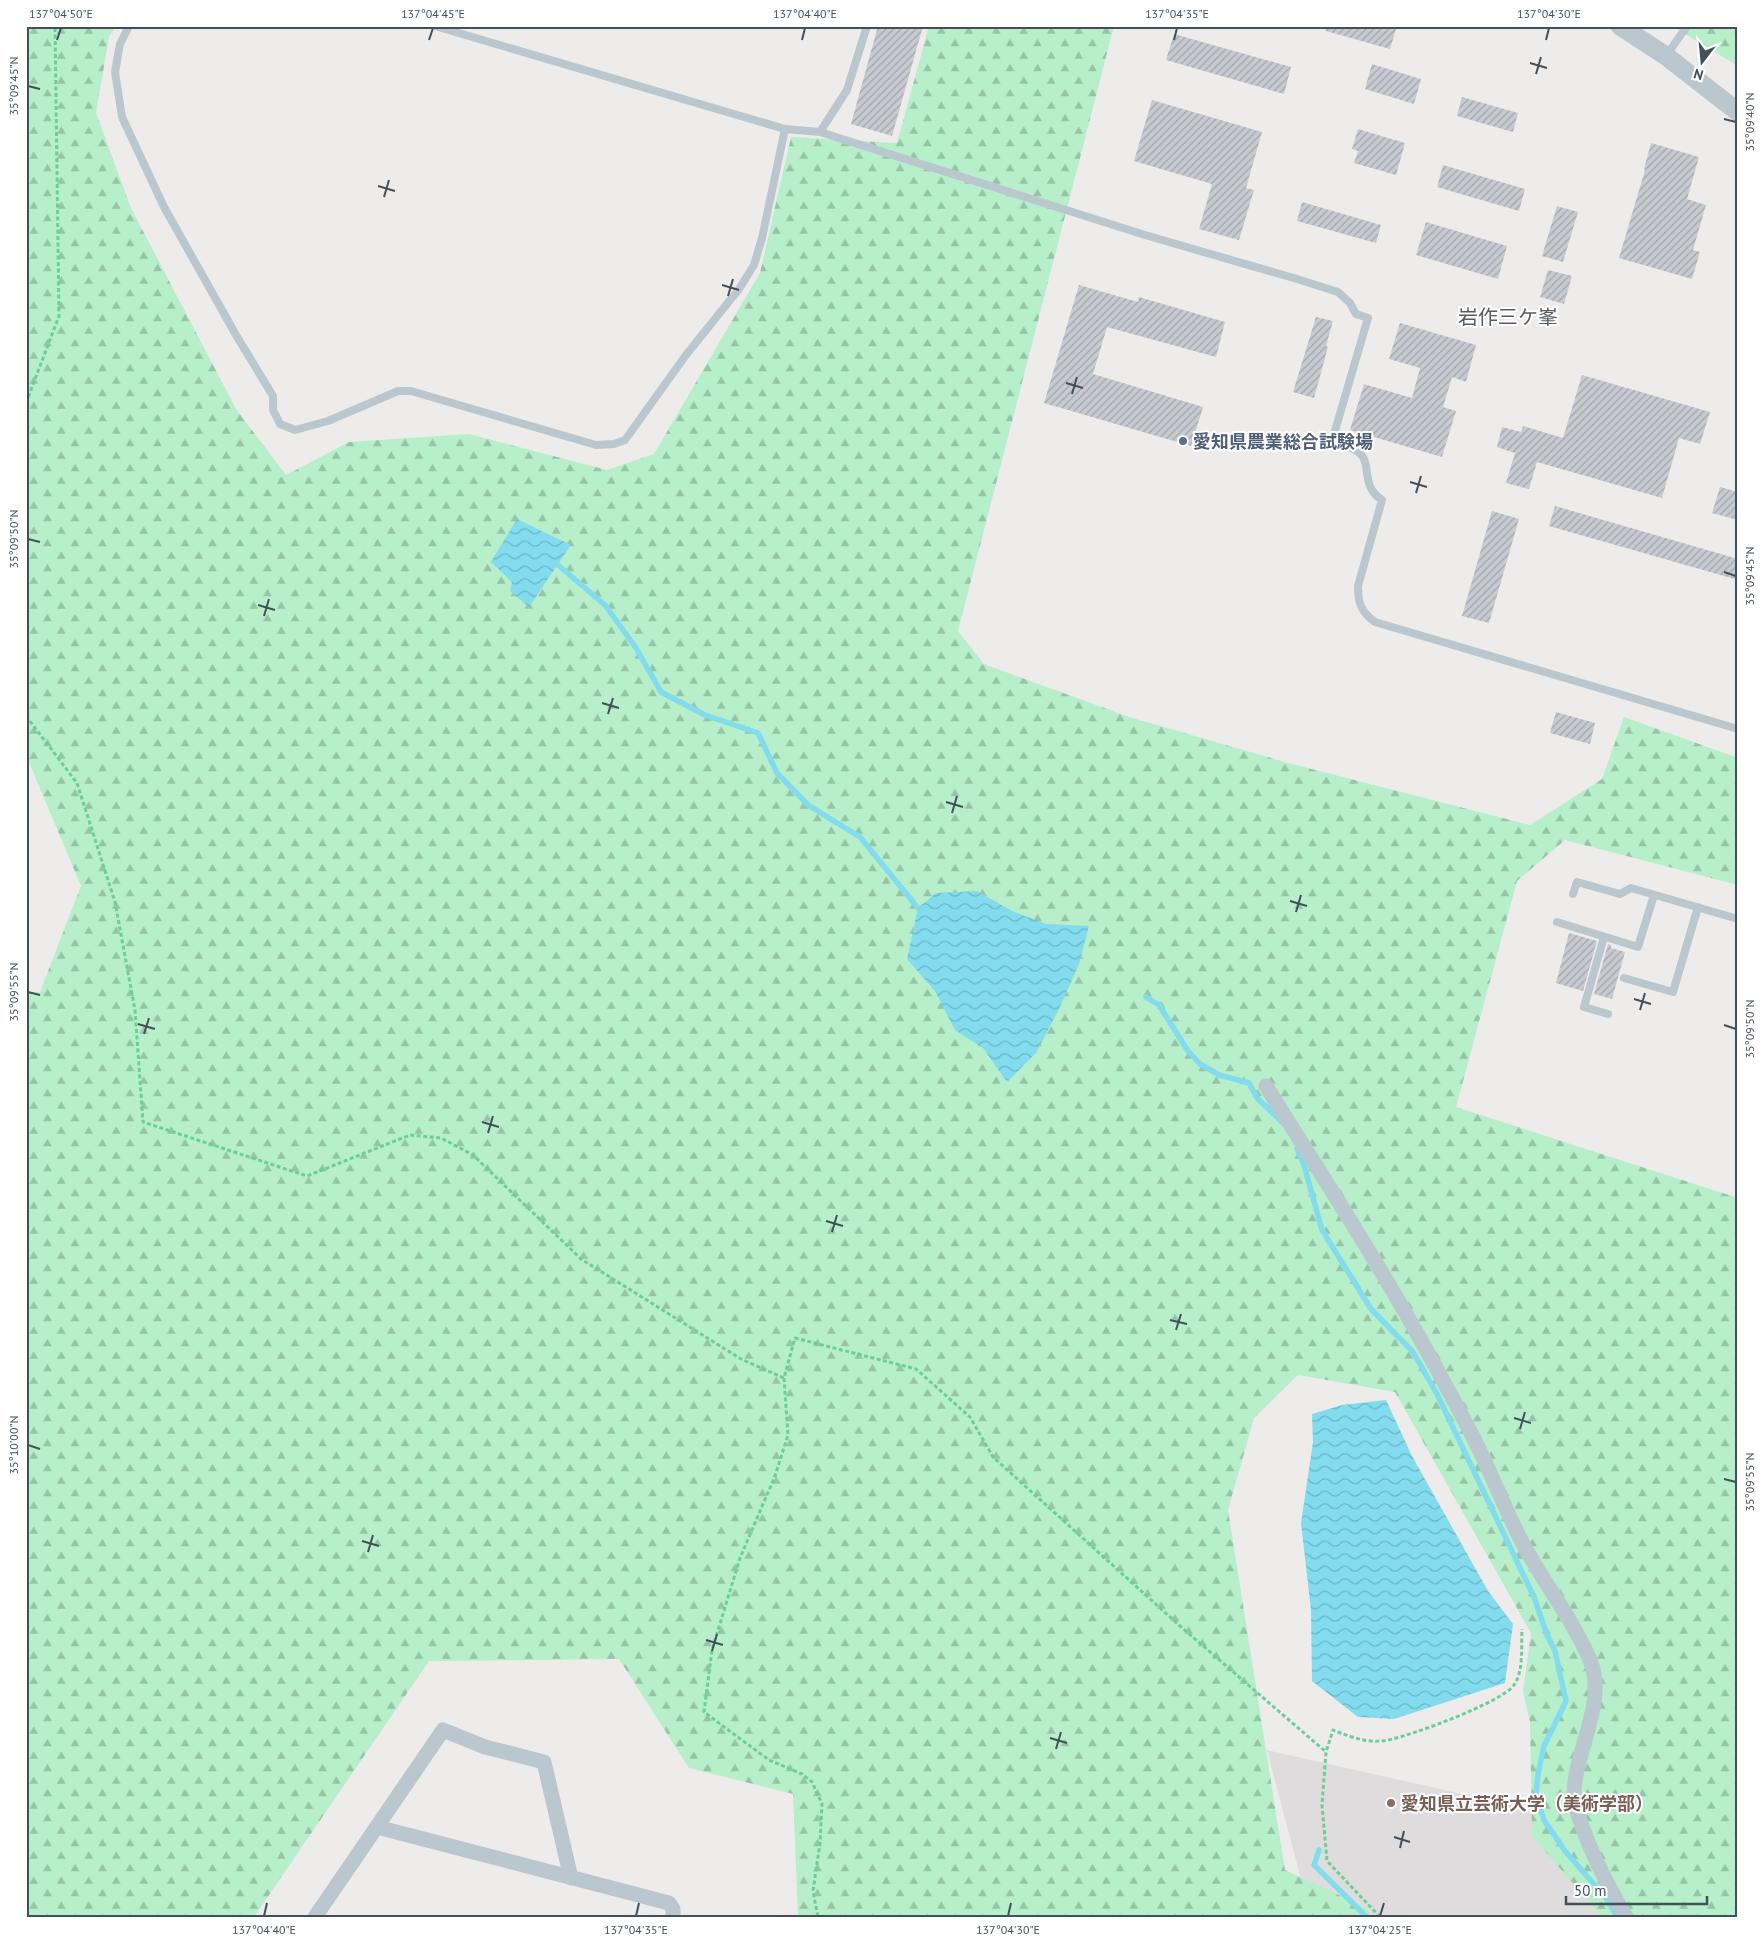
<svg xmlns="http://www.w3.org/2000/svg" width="1764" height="1943" font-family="'PT Sans','Noto Sans JP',sans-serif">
	<defs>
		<pattern id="forest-firs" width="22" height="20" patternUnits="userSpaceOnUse" patternTransform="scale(1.25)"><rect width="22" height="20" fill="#b6efc9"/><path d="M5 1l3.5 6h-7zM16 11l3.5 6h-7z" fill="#96c4a6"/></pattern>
		<pattern id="water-waves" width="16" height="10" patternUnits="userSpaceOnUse" patternTransform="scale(1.25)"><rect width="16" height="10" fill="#82dcee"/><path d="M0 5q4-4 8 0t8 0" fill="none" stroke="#6cb5c4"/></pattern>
		<pattern id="building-hatch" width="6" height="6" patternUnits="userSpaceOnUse" patternTransform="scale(1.25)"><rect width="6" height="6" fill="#c8cad1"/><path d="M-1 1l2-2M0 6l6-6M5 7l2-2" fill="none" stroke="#a4a6ad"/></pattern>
	</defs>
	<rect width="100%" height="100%" fill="#eeebeb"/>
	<path fill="#dfdcdd" d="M 1267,1750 L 1738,1856 L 1738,1917 L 1311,1917 Z"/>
	<path fill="url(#forest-firs)" d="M 26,26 L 116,26 L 109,37 L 96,113 L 131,208 L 236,409 L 286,475 L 349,442 L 469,434 L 607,470 L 654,454 L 760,273 L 791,137 L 897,143 L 929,26 L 1114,26 L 958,631 L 984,664 L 1129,717 L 1292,764 L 1530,825 L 1602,779 L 1624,717 L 1738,758 L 1738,885 L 1565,840 L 1517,881 L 1456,1107 L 1738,1198 L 1738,1917 L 1602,1917 L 1532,1836 L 1530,1722 L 1523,1691 L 1531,1633 L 1395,1392 L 1298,1375 L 1254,1418 L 1228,1510 L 1285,1870 L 1367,1908 L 1371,1917 L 798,1917 L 793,1794 L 689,1768 L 619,1659 L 429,1661 L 254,1917 L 26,1917 L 26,992 L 40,992 L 81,886 L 26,755 Z
		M 1672,26 L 1738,26 L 1738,66 Z"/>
	<path fill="url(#water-waves)" d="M 517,519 L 571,545 L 529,607 L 510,591 L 512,582 L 491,562 Z
		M 977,891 L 1012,911 L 1046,924 L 1089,926 L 1079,964 L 1059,1009 L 1036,1053 L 1007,1082 L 983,1048 L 955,1030 L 935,991 L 907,959 L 918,908 L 936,893 Z
		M 1386,1400 L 1412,1456 L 1488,1591 L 1513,1624 L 1505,1683 L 1394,1719 L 1358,1717 L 1312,1681 L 1311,1610 L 1301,1523 L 1313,1442 L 1312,1414 L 1342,1405 Z"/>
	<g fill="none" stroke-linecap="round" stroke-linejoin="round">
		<path stroke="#82dcee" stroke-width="5.5" d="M 558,565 L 605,605 L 636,648 L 661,692 L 705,715 L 758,733 L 777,773 L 808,805 L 860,837 L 918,908
			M 1146,997 L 1159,1005 L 1188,1051 L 1200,1064 L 1219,1075 L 1249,1083 L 1257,1098 L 1283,1123
			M 1297,1148 L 1304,1165 L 1322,1230 L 1371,1309 L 1413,1352 L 1437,1394 L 1534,1597 L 1547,1635 L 1555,1651 L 1566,1701 L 1544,1746 L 1538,1774 L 1536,1795 L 1544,1820 L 1565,1851 L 1606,1898 L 1617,1916
			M 1319,1850 L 1314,1865 L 1367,1917"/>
	</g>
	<path fill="url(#building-hatch)" d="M 878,26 L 923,26 L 892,136 L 851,124 Z
		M 1326,26 L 1397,26 L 1390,49 L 1326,31 Z
		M 1174,34 L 1291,67 L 1284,94 L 1166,60 Z
		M 1372,64 L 1421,79 L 1414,104 L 1365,89 Z
		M 1462,97 L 1518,113 L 1513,132 L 1457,116 Z
		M 1152,100 L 1262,132 L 1246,188 L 1254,190 L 1239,240 L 1199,229 L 1212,184 L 1134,161 Z
		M 1358,129 L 1405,143 L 1396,175 L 1354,163 L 1358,151 L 1352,149 Z
		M 1651,143 L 1699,157 L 1687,199 L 1706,205 L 1693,250 L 1700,252 L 1692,279 L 1619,258 L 1645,170 L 1644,169 Z
		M 1443,165 L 1525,189 L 1519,211 L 1437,187 Z
		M 1302,202 L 1381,225 L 1376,243 L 1297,221 Z
		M 1557,206 L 1578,212 L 1563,262 L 1542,256 Z
		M 1426,222 L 1507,246 L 1498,279 L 1416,255 Z
		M 1548,270 L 1572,276 L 1564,304 L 1540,297 Z
		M 1079,285 L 1138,302 L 1139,297 L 1225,322 L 1216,357 L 1107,327 L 1093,374 L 1203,407 L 1191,446 L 1044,403 Z
		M 1316,317 L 1333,321 L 1326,346 L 1328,347 L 1314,398 L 1293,392 Z
		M 1400,323 L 1476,345 L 1466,382 L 1452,377 L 1443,407 L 1456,411 L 1442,457 L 1350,430 L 1364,384 L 1412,398 L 1420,368 L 1389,359 Z
		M 1582,375 L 1710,412 L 1700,444 L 1679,438 L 1662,498 L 1537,462 L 1529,489 L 1506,483 L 1515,453 L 1497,447 L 1502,427 L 1521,432 L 1523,426 L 1563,438 Z
		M 1720,487 L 1738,492 L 1738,520 L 1712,513 Z
		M 1555,506 L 1738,559 L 1738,580 L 1549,526 Z
		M 1492,511 L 1519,519 L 1489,623 L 1462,616 Z
		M 1556,712 L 1595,723 L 1590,744 L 1550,733 Z
		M 1569,933 L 1597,941 L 1583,991 L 1556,983 Z
		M 1608,944 L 1611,945 L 1611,948 L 1625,952 L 1612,999 L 1594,994 Z"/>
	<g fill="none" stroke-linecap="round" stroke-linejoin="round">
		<path stroke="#6ece9a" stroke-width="3" stroke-dasharray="4 2.5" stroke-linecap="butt" d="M 26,403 L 59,316 L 55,26
			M 26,716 L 77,783 L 115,902 L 135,1010 L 143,1122 L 307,1176 L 410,1135 L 441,1138 L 473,1155 L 581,1259 L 741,1359 L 784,1378 L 795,1338 L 916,1369 L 970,1417 L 993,1457 L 1180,1626 L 1326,1752
			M 784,1378 L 788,1435 L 775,1476 L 740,1558 L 712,1650 L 704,1712 L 769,1760 L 802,1774 L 812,1782 L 822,1804 L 820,1843 L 813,1891 L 818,1917
			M 1380,1917 L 1327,1861 L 1322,1805 L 1326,1752 L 1333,1730 C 1351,1737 1368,1744 1388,1740 C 1410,1736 1503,1702 1514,1685 C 1524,1671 1521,1646 1522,1629"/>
		<path stroke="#bbc7cf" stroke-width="8" d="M 129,26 L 120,44 L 115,72 L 122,117 L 164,207 L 236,335 L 273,396 L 273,410 L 280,424 L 295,430 L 328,421 L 398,391 L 411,391 L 596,445 L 614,444 L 625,440 L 686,355 L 739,289 L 754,265 L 762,238 L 785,129
			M 435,26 L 785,129 L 820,132 L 1145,235 L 1297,279 L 1338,292 L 1350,303 L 1356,314 L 1368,318 L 1332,441 C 1340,444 1349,446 1355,450 C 1375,460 1358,485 1382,500 L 1358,586 C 1358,603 1361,612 1375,622 L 1738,729
			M 1666,56 L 1687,26
			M 820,132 L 847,90 L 867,26
			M 1573,894 L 1577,882 L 1620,894 L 1631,888 L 1738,919
			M 1557,922 L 1638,947 L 1654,895
			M 1604,937 L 1584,1007 L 1608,1014
			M 1624,978 L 1673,992 L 1698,907"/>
		<path stroke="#bbc7cf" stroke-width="15" d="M 1266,1086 C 1323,1177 1382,1268 1433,1362 C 1449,1392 1466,1422 1481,1453 C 1495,1483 1507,1513 1522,1542 C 1543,1582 1572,1618 1590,1660 C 1608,1703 1573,1753 1574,1797 C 1574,1805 1578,1813 1580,1820 C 1591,1854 1608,1886 1626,1917
			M 377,1827 L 669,1903 L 673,1909 L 673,1917
			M 315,1917 L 443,1730 L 485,1747 L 544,1762 L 571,1878"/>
		<path stroke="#bbc7cf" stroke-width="19" d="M 1620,26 L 1666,56 L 1738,112"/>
	</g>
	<path fill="none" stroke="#435059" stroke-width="2" d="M 57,40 L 61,28M 429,40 L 433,28M 802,40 L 805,28M 1174,40 L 1177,28M 1546,40 L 1549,28M 1530,63 L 1547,68M 1536,74 L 1541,57M 28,86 L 40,89M 1724,119 L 1736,122M 378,186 L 395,191M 384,197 L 389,180M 722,285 L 739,290M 728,296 L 733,279M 1066,383 L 1083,388M 1072,394 L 1077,377M 1410,482 L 1427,487M 1416,493 L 1421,476M 28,539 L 40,542M 1724,572 L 1736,576M 258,605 L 275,610M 264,616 L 269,599M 602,703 L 619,708M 608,714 L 613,698M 946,802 L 963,807M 952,813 L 957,796M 1290,901 L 1307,906M 1296,912 L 1301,895M 28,992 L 40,995M 1634,999 L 1651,1004M 1640,1010 L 1645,993M 138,1024 L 155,1029M 1724,1025 L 1736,1029M 144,1034 L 149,1018M 482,1122 L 499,1127M 488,1133 L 493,1116M 826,1221 L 843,1226M 832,1232 L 837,1215M 1170,1320 L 1187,1324M 1176,1330 L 1181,1314M 1514,1418 L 1531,1423M 1520,1429 L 1525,1412M 28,1445 L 40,1449M 1724,1479 L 1736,1482M 362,1541 L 379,1546M 368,1552 L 373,1535M 706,1640 L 723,1645M 712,1651 L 717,1634M 1050,1738 L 1067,1743M 1056,1749 L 1061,1732M 1394,1837 L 1410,1842M 1400,1848 L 1404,1831M 264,1916 L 267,1903M 636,1916 L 639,1903M 1008,1916 L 1011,1903M 1380,1916 L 1384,1903"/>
	<circle fill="#5c6f8a" stroke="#fff" stroke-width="2" cx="1183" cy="441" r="5"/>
	<circle fill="#8d6e63" stroke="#fff" stroke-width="2" cx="1391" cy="1803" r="5"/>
	<g text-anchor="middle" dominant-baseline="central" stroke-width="4" stroke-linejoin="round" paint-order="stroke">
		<g font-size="18" font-weight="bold" fill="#4e5e75" stroke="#fff" text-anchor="start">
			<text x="1193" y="441">愛知県農業総合試験場</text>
		</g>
		<g font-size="18" font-weight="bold" fill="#785e54" stroke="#fff" text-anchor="start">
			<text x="1401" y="1803">愛知県立芸術大学（美術学部）</text>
		</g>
		<g font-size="20" fill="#585c60" stroke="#fff">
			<text x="1508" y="317">岩作三ケ峯</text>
		</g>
	</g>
	<rect width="1764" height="1943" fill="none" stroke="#ffffff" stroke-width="55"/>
	<g transform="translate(1702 62) rotate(196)" stroke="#ffffff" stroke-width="4" paint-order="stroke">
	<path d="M0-4L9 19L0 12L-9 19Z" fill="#435059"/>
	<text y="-8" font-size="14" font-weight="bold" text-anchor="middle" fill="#435059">N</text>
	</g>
	<path d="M1566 1896v8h141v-8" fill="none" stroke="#435059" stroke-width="2.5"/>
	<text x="1574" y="1896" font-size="15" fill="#435059" stroke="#ffffff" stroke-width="4" paint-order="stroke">50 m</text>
	<rect x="28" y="28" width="1708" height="1888" fill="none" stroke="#435059" stroke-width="2"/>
	<g font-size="12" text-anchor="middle" fill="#435059">
		<text x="61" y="18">137°04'50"E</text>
		<text x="433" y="18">137°04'45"E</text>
		<text x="805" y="18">137°04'40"E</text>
		<text x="1177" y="18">137°04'35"E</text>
		<text x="1549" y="18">137°04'30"E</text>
		<text transform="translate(14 86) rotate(-90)" y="4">35°09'45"N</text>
		<text transform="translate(1750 122) rotate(-90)" y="4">35°09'40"N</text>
		<text transform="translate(14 539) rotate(-90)" y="4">35°09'50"N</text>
		<text transform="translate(1750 576) rotate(-90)" y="4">35°09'45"N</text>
		<text transform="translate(14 992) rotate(-90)" y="4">35°09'55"N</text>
		<text transform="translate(1750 1029) rotate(-90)" y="4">35°09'50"N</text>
		<text transform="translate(14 1445) rotate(-90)" y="4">35°10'00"N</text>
		<text transform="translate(1750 1482) rotate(-90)" y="4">35°09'55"N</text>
		<text x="264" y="1934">137°04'40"E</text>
		<text x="636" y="1934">137°04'35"E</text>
		<text x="1008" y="1934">137°04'30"E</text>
		<text x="1380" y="1934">137°04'25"E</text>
	</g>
</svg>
